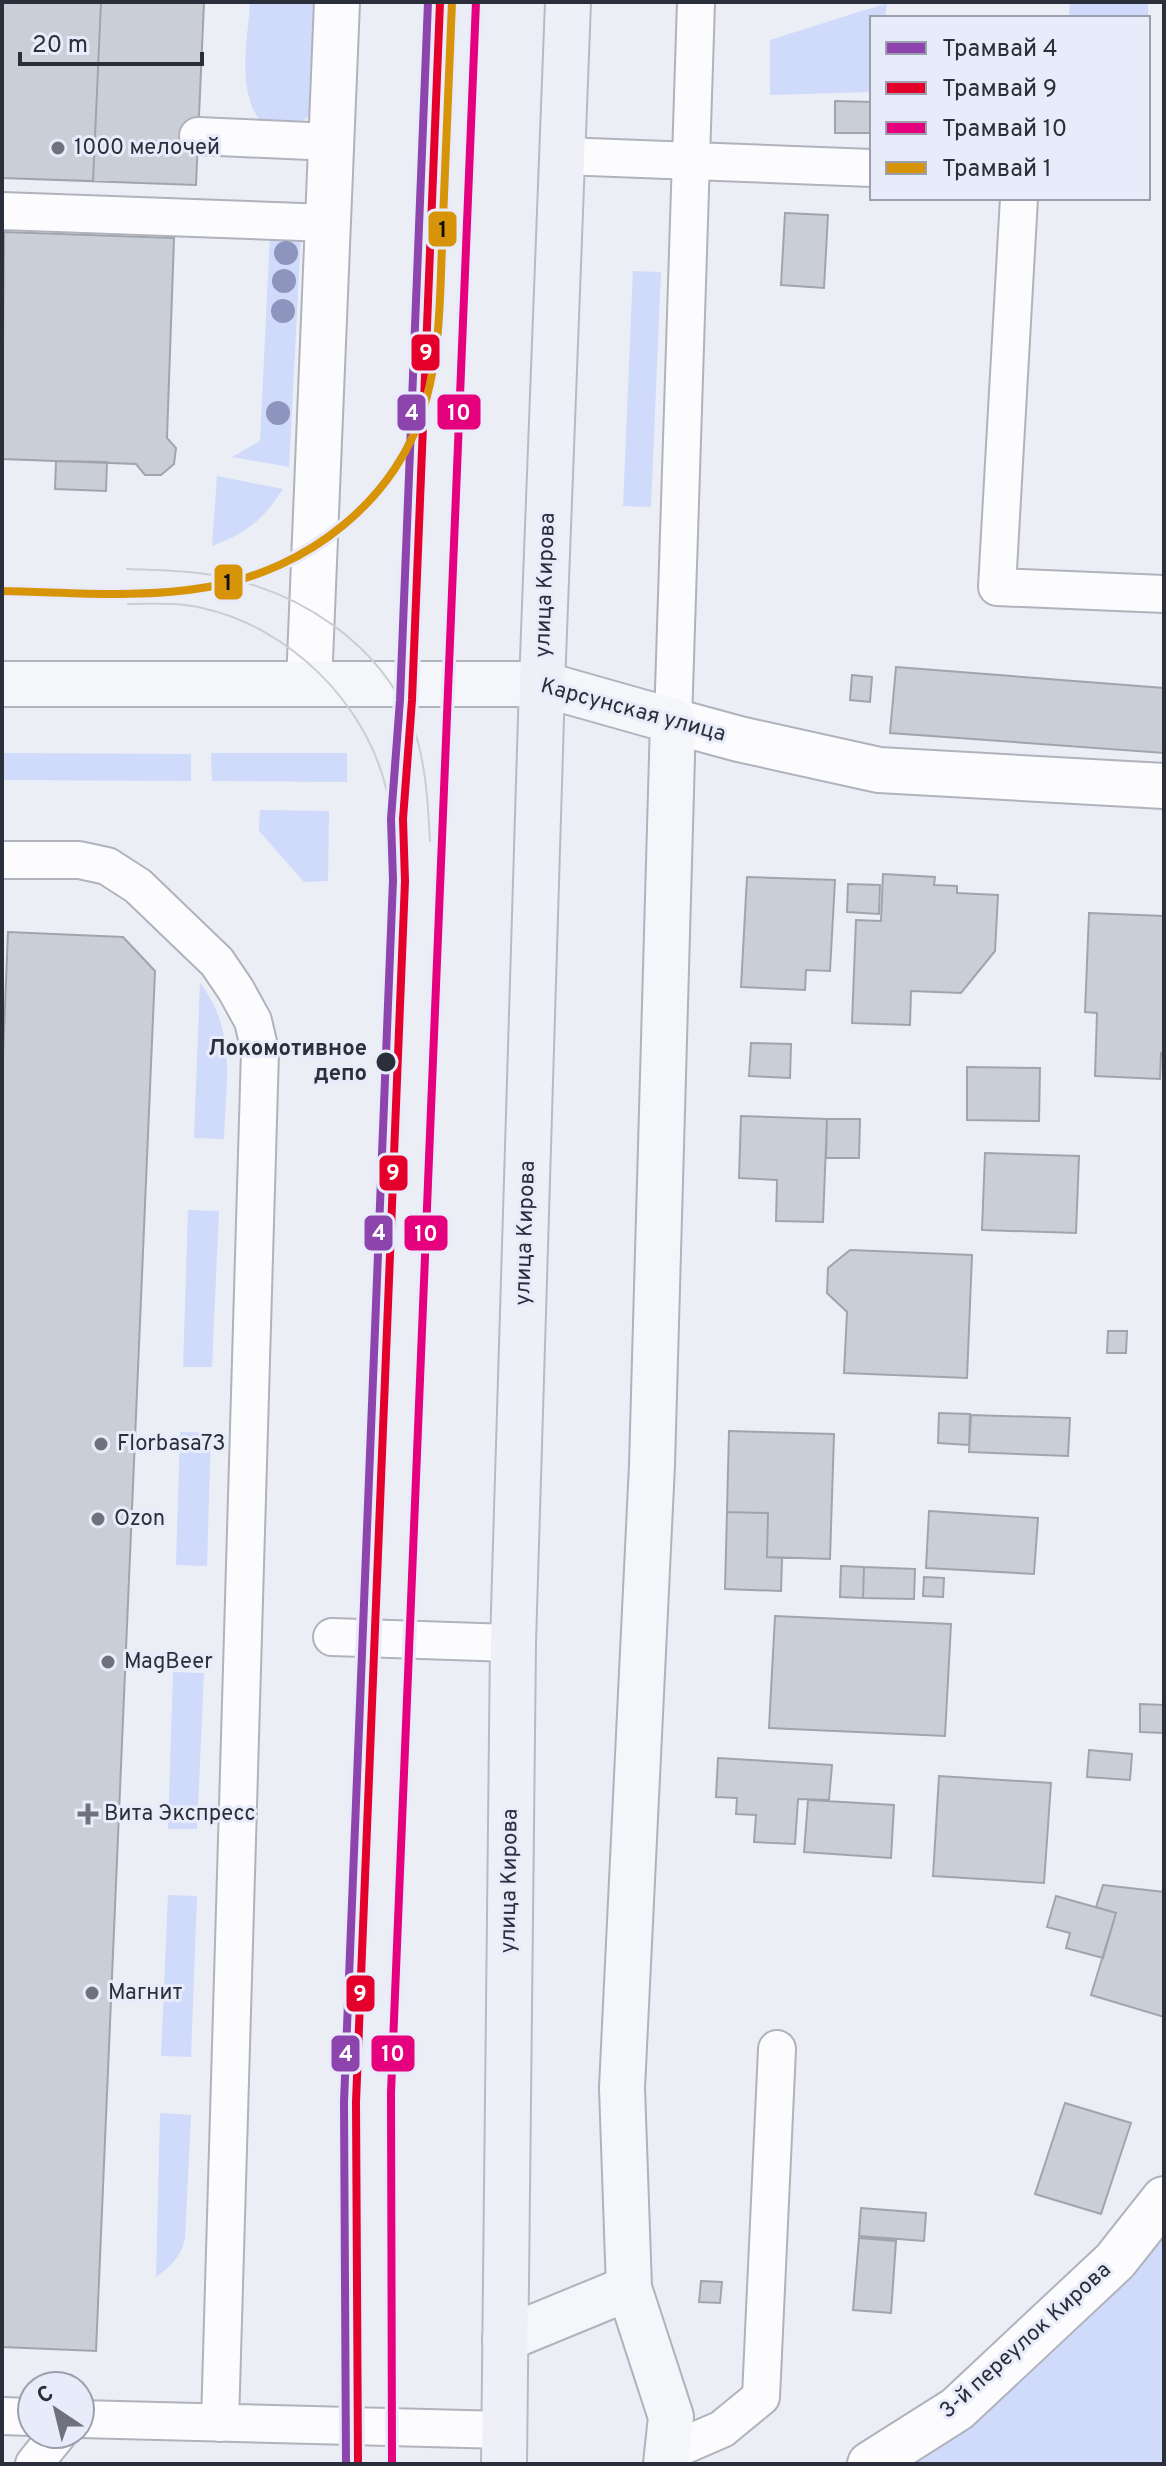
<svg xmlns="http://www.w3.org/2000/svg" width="1166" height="2466" font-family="Overpass,sans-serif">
	<rect width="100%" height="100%" fill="#eceef6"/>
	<path fill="#d0dafa" d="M 250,2 L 318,2 L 314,110 C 300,129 286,125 264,125 C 235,95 248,40 250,2 Z
		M 1070,2 L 1148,2 L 1148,18 L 1069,18 Z
		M 887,3 L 885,18 L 872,18 L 872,92 L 770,95 L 770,40 Z
		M 270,234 L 301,236 L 289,467 L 232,457 L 260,441 Z
		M 633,271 L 661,272 L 651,507 L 623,506 Z
		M 217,476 L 283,489 C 263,520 247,533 212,546 Z
		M 2,753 L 191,754 L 191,781 L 2,780 Z
		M 211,753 L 347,753 L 347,782 L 212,781 Z
		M 260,810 L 329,811 L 328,881 L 304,882 L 259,831 Z
		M 200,982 C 207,993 214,1003 218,1015 C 233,1053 225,1099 224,1139 L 194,1138 Z
		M 188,1210 L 219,1211 L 212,1367 L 183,1367 Z
		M 180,1432 L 211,1433 L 207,1566 L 176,1565 Z
		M 173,1672 L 204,1673 L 197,1829 L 168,1829 Z
		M 168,1895 L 197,1896 L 191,2057 L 161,2056 Z
		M 160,2113 L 191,2115 L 185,2239 C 181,2257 171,2266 156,2277 Z
		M 1164,2219 L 1164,2464 L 913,2464 Z"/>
	<path fill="#caced7" stroke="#a2a4ad" stroke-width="2" d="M 2,2 L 101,2 L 93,181 L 2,178 Z
		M 2,2 L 204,2 L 196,185 L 2,178 Z
		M 835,101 L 872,102 L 872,133 L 835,133 Z
		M 785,213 L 828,215 L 824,288 L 781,285 Z
		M 4,232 L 174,238 L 167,438 L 176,448 L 174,464 L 161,475 L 145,475 L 136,464 L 2,459 Z
		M 56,461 L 107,462 L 106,491 L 55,489 Z
		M 896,667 L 1164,688 L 1164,753 L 890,733 Z
		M 852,675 L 872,677 L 870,702 L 850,700 Z
		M 883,874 L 935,877 L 934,885 L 957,886 L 957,893 L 998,895 L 995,951 L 961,993 L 911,991 L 910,1025 L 852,1023 L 856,920 L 881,921 Z
		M 747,877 L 835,880 L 830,971 L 806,970 L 805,990 L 741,987 Z
		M 848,884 L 880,885 L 879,914 L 847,912 Z
		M 1089,913 L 1164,916 L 1164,1053 L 1161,1053 L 1160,1079 L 1095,1076 L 1097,1013 L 1085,1012 Z
		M 8,932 L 123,937 L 155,971 L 96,2351 L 2,2347 L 2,1080 Z
		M 751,1043 L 791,1044 L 790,1078 L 749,1076 Z
		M 967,1067 L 1040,1068 L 1039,1121 L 967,1120 Z
		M 741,1116 L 827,1119 L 823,1222 L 776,1221 L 777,1180 L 739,1178 Z
		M 827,1119 L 860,1119 L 859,1158 L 826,1158 Z
		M 985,1153 L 1079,1156 L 1076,1233 L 982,1230 Z
		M 850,1250 L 972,1255 L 967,1378 L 844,1373 L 847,1312 L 827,1293 L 828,1268 Z
		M 1108,1331 L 1127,1331 L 1126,1353 L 1107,1353 Z
		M 939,1413 L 970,1414 L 969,1445 L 938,1443 Z
		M 971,1415 L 1070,1418 L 1068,1456 L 969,1452 Z
		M 729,1431 L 834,1434 L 830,1559 L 767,1557 L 768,1513 L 727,1512 Z
		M 929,1511 L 1038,1518 L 1034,1574 L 926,1568 Z
		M 727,1512 L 768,1513 L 767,1557 L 782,1558 L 781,1591 L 725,1589 Z
		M 841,1566 L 864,1567 L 863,1598 L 840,1597 Z
		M 864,1567 L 915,1569 L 914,1599 L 863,1598 Z
		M 924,1577 L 944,1578 L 943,1597 L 923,1596 Z
		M 775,1616 L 951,1624 L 945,1736 L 769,1728 Z
		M 1140,1704 L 1164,1705 L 1164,1733 L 1140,1732 Z
		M 1089,1750 L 1132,1754 L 1130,1780 L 1087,1777 Z
		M 718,1758 L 832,1765 L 829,1800 L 798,1799 L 795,1844 L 754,1842 L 756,1815 L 736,1814 L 737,1798 L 716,1797 Z
		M 939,1776 L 1051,1783 L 1044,1883 L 933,1876 Z
		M 808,1800 L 894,1805 L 891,1858 L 804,1852 Z
		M 1103,1885 L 1164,1892 L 1164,2017 L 1091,1995 L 1116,1913 L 1096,1907 Z
		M 1056,1896 L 1116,1913 L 1103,1958 L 1066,1948 L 1070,1933 L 1047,1927 Z
		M 1065,2103 L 1131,2123 L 1101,2214 L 1035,2194 Z
		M 861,2208 L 926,2213 L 924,2241 L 859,2236 Z
		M 859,2238 L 896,2241 L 891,2313 L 853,2310 Z
		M 701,2281 L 722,2282 L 720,2303 L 699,2302 Z"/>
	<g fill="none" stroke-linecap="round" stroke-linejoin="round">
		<defs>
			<path id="lane" d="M 198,136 L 331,142
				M 563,156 L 872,168
				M 1019,198 L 997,587 L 1164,594
				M 2,211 L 328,223
				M 673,721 L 696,2
				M 2,860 L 79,860 L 107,866 L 138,886 L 217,962 L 236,990 L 253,1021 L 260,1051 L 220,2423
				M 332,1637 L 513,1643
				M 2,2416 L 32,2417
				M 80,2419 L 504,2430
				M 669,2452 L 722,2429 L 761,2397 L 777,2049
				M 34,2464 L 58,2434"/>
			<path id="street" d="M 309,684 L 337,2
				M 673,721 L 739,739 L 879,770 L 1164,786
				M 870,2464 L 957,2409 L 1115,2261 L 1164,2199"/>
			<path id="secondary" d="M 2,684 L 542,684 L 673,721 L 652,1465 L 622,2088 L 629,2288 L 671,2417 L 666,2464
				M 505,2339 L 629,2288"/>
			<path id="primary" d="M 504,2464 L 513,1643 L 542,684 L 568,2"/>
		</defs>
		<use href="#lane" stroke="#b0b2bc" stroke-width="40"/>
		<use href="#street" stroke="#b0b2bc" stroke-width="48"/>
		<use href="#secondary" stroke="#b0b2bc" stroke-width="48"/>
		<use href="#primary" stroke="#b6bac8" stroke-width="48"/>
		<use href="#lane" stroke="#fcfcfe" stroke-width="36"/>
		<use href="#street" stroke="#fcfcfe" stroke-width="44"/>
		<use href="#secondary" stroke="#f5f6fa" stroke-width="44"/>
		<use href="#primary" stroke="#eff0f7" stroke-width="44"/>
		<path stroke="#cccdd0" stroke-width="2" d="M 127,569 C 155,570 184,570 212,575 C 298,590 380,642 413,726 C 426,763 428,803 430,841
			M 128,604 C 153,604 178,602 202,608 C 289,627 365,702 386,788 C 393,818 392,850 393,880"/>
		<defs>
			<path id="tram-1" d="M 346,2464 L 344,2102 L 393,880 L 391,819 L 400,700 L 428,2"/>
			<path id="tram-2" d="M 358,2464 L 356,2102 L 405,881 L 403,819 L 412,700 L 440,2"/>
			<path id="tram-3" d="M 392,2464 L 391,2093 L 476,2"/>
			<path id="tram-4" d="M 2,591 C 70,592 140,599 208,587 C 306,571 400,499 426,400 C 442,343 440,279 443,220 C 446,147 449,75 452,2"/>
		</defs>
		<use href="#tram-1" stroke="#e8ecfa" stroke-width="14"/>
		<use href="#tram-2" stroke="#e8ecfa" stroke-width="14"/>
		<use href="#tram-3" stroke="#e8ecfa" stroke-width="14"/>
		<use href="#tram-4" stroke="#e8ecfa" stroke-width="14"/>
		<use href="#tram-1" stroke="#8e44ad" stroke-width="8"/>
		<use href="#tram-2" stroke="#e4002b" stroke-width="8"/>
		<use href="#tram-3" stroke="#e5007d" stroke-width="8"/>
		<use href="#tram-4" stroke="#d89409" stroke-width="8"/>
	</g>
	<g fill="#8d95be">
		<circle cx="286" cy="253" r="12"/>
		<circle cx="284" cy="281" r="12"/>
		<circle cx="283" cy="311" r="12"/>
		<circle cx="278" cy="413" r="12"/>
	</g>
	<g fill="#6f717c" stroke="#e8ecfa" stroke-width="3">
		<circle cx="58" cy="148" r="8"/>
		<circle cx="101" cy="1444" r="8"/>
		<circle cx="98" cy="1519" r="8"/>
		<circle cx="108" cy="1662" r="8"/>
		<path d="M84 1802h8v8h8v8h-8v8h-8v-8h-8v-8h8z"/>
		<circle cx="92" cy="1993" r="8"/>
	</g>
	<circle fill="#2b2e3b" stroke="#e8ecfa" stroke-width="3" cx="386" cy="1062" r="11"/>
	<g text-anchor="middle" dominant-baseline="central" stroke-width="6" stroke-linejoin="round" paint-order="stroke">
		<g font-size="22" fill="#2b2e3b" stroke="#e8ecfa" text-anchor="start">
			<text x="74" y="148">1000 мелочей</text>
			<text x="117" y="1444">Florbasa73</text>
			<text x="114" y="1519">Ozon</text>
			<text x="124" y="1662">MagBeer</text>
			<text x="104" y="1814">Вита Экспресс</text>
			<text x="108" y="1993">Магнит</text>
		</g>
		<g font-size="22" fill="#2b2e3b" stroke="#e8ecfa">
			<text transform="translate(546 585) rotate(-88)">улица Кирова</text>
			<text transform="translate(633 711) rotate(15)">Карсунская улица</text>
			<text transform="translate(526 1233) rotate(-88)">улица Кирова</text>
			<text transform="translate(510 1881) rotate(-89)">улица Кирова</text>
			<text transform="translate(1026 2341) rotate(-42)">3-й переулок Кирова</text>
		</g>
		<g font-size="22" font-weight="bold" fill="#2b2e3b" stroke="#e8ecfa" text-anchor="end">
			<text x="367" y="1049">Локомотивное<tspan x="367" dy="25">депо</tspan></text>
		</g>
	</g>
	<g stroke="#e8ecfa" stroke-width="3">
		<rect x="427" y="210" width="31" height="38" rx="8" fill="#d89409"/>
		<rect x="410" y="333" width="31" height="39" rx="8" fill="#e4002b"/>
		<rect x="436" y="393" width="46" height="38" rx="8" fill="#e5007d"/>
		<rect x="396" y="393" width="31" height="39" rx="8" fill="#8e44ad"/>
		<rect x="213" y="563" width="31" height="38" rx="8" fill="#d89409"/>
		<rect x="378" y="1154" width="31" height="38" rx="8" fill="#e4002b"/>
		<rect x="363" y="1214" width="31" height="38" rx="8" fill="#8e44ad"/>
		<rect x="403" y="1214" width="46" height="38" rx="8" fill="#e5007d"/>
		<rect x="345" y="1974" width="31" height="39" rx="8" fill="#e4002b"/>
		<rect x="330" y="2034" width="31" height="39" rx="8" fill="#8e44ad"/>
		<rect x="370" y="2034" width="46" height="39" rx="8" fill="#e5007d"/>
	</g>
	<g font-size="22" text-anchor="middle" font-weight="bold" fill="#fff">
		<text x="426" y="360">9</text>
		<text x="459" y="420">10</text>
		<text x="412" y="420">4</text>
		<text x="393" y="1180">9</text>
		<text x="379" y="1240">4</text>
		<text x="426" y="1241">10</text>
		<text x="360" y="2001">9</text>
		<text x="346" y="2061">4</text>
		<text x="393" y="2061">10</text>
	</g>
	<g font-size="22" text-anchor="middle" font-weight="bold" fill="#111">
		<text x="443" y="237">1</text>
		<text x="228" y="590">1</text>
	</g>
	<rect width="1166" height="2466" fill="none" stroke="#2b2e3b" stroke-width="8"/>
	<rect x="870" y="16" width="280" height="184" fill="#e8ecfa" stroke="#9ca0ae" stroke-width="2"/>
	<rect x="886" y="42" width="40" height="12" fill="#8e44ad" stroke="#9ca0ae" stroke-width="2"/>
	<text x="942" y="56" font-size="24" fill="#2b2e3b">Трамвай 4</text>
	<rect x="886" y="82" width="40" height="12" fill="#e4002b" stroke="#9ca0ae" stroke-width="2"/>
	<text x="942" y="96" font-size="24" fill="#2b2e3b">Трамвай 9</text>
	<rect x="886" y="122" width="40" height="12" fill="#e5007d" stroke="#9ca0ae" stroke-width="2"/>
	<text x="942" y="136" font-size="24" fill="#2b2e3b">Трамвай 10</text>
	<rect x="886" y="162" width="40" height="12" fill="#d89409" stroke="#9ca0ae" stroke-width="2"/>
	<text x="942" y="176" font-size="24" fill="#2b2e3b">Трамвай 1</text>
	<g transform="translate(56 2410) rotate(325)"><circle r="38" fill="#e8ecfa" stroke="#9ca0ae" stroke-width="2"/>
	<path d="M0-6L14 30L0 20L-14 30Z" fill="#6f717c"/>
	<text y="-12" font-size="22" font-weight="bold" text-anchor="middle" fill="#2b2e3b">С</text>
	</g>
	<path d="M20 52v12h182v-12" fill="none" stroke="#2b2e3b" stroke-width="4"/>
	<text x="32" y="52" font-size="24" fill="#2b2e3b" stroke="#e8ecfa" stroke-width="6" paint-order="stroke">20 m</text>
</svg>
